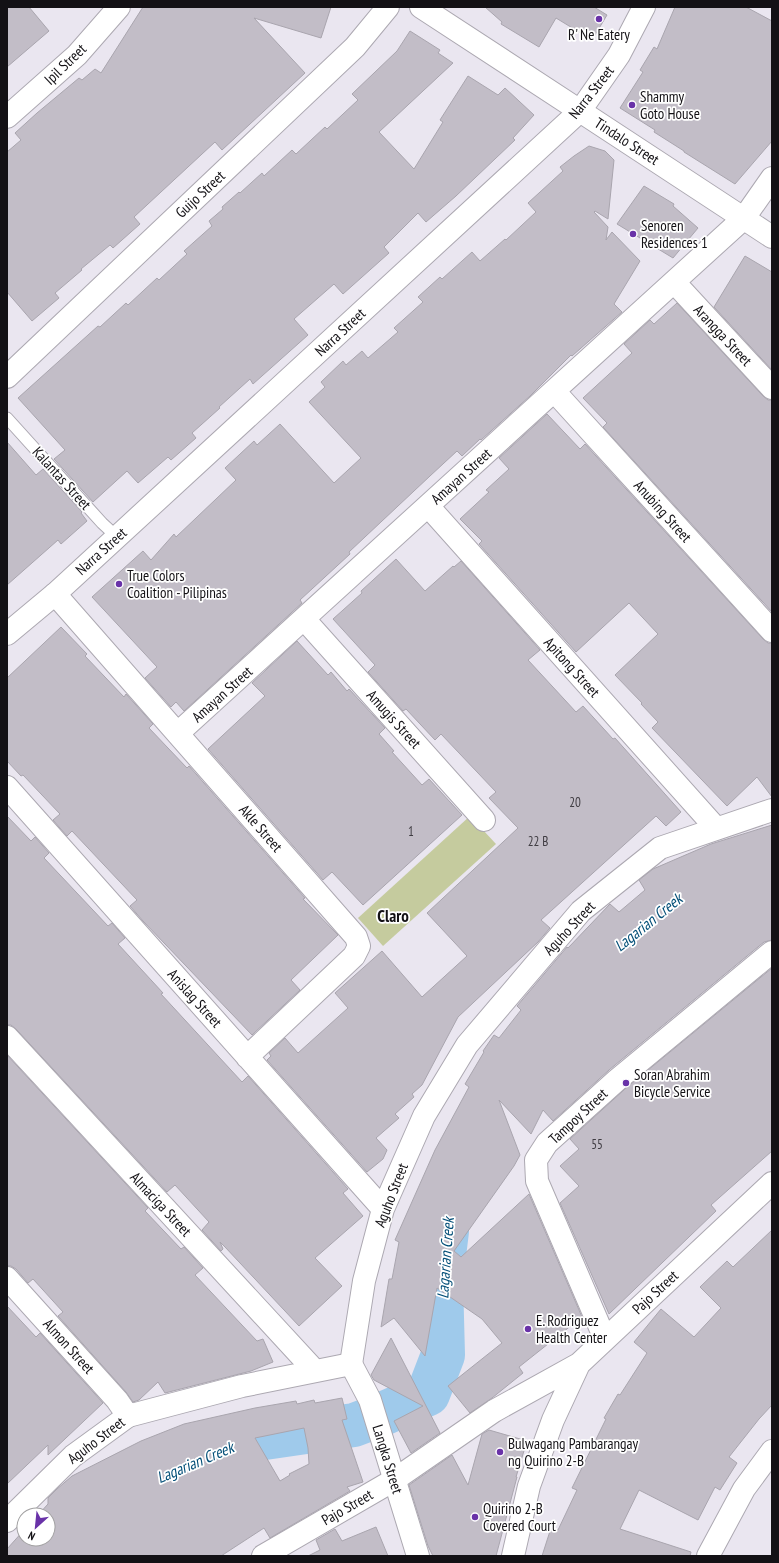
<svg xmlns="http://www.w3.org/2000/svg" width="779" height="1563" font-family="'PT Sans Narrow',sans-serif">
	<rect width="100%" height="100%" fill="#eae6f0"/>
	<path fill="#c5cb9e" d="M 470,816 L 496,844 L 383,946 L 358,918 Z"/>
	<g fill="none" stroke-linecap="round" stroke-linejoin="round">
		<path stroke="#9fcaeb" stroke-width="44" d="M 198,1461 L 224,1448 L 244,1441 L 354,1425 L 378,1416 L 428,1394 L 443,1355 L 441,1280 L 447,1231"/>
	</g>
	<path fill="#c2bdc7" stroke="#a9a5ae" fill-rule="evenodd" d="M 7,7 L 29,7 L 49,31 L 7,67 Z
		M 143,7 L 331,7 L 321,38 L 254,18 L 305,73 L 222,150 L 215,142 L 134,217 L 140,224 L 113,248 L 110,245 L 81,269 L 82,270 L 55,293 L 59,298 L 32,321 L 7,292 L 7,152 L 21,140 L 15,133 L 37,113 L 79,78 L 82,80 L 95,69 L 101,73 Z
		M 485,7 L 594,7 L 607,15 L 592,40 L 556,18 L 539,47 L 501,24 L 502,22 Z
		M 675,7 L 746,7 L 772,21 L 772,141 L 735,184 L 684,152 L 684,151 L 654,132 L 655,130 L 620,108 L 643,72 L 640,70 L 654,47 L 657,49 Z
		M 410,31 L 440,50 L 438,53 L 453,63 L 379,132 L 414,169 L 443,122 L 440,120 L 468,76 L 498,95 L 505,88 L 534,115 L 513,138 L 515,140 L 456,196 L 426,222 L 418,213 L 384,247 L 389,253 L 343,294 L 334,284 L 294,319 L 308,335 L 253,384 L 250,379 L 219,407 L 220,408 L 192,433 L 196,438 L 171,460 L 168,457 L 138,483 L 127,471 L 93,502 L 54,459 L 65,450 L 18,398 L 98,326 L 100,327 L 126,303 L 128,305 L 157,278 L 159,280 L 187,254 L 184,251 L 212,226 L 209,221 L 223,209 L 222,207 L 239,192 L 240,193 L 262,173 L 264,176 L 292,150 L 296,154 L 325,127 L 327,129 L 358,100 L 352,94 L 397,51 Z
		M 589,146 L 605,151 L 614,160 L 608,219 L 595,211 L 594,212 L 608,227 L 606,240 L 612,232 L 640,261 L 614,304 L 622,312 L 572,356 L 571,355 L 530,396 L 481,440 L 480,439 L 462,456 L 457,451 L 430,476 L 349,552 L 350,554 L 300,600 L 302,603 L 184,711 L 176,702 L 171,707 L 145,678 L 157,667 L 92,597 L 143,551 L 151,560 L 174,534 L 176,537 L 236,480 L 225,468 L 254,441 L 257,445 L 280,424 L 334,483 L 361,458 L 309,402 L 325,387 L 321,382 L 343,361 L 346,365 L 362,351 L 368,358 L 398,332 L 394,328 L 423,302 L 418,297 L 440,277 L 442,279 L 472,252 L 480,261 L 505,239 L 506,240 L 536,212 L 528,203 L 563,171 L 560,167 L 574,156 Z
		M 644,186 L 674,204 L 673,206 L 698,228 L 673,258 L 617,224 Z
		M 745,256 L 772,272 L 772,370 L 714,307 Z
		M 677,303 L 763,396 L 768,400 L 772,400 L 772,612 L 603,427 L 607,423 L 583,398 L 632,353 L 624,344 L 650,320 L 654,324 Z
		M 547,414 L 580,449 L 585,444 L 763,639 L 768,643 L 772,643 L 772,797 L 757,777 L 727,806 L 652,728 L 658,722 L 641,704 L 642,703 L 615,675 L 658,634 L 629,603 L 576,652 L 479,544 L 482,541 L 460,519 L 489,492 L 486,490 L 509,469 L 499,458 Z
		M 7,442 L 36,475 L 43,469 L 82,512 L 81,513 L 87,521 L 61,544 L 58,540 L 7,585 Z
		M 396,559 L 425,591 L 453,566 L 454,567 L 461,561 L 540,650 L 528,660 L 576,712 L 583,706 L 613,739 L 615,738 L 681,812 L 666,826 L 656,816 L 541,920 L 550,928 L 538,942 L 458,1017 L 422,1085 L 412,1094 L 414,1097 L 395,1114 L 399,1118 L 376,1138 L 387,1150 L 383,1159 L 367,1172 L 267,1060 L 271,1056 L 269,1053 L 285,1038 L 298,1053 L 348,1008 L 335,993 L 382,951 L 422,997 L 467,956 L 427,913 L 518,828 L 489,798 L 496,792 L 441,734 L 435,740 L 406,709 L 403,711 L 368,672 L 375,665 L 333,619 L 362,593 L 361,591 Z
		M 61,627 L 87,654 L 85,656 L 124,697 L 126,694 L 153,724 L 149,728 L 187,768 L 189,766 L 305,898 L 303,899 L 338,935 L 291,980 L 300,990 L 252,1035 L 143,921 L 130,906 L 137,900 L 72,831 L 67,836 L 53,820 L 60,814 L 23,775 L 21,776 L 7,761 L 7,678 Z
		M 297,641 L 328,675 L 331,672 L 347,691 L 349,689 L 385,728 L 379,734 L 394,751 L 392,752 L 422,785 L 429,779 L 462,815 L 363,905 L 332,872 L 323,880 L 208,749 L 265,696 L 252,683 Z
		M 7,816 L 31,841 L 35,837 L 49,853 L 44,858 L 108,926 L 112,923 L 125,938 L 118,944 L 163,993 L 161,994 L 242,1082 L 248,1076 L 348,1189 L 343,1193 L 363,1216 L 315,1258 L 342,1286 L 299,1326 L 225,1247 L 220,1242 L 223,1249 L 221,1251 L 202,1230 L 209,1222 L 175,1185 L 167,1192 L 16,1029 L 11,1025 L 7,1025 Z
		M 772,825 L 772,940 L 764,942 L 609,1070 L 553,1121 L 543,1110 L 531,1134 L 499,1100 L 520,1155 L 514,1166 L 454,1251 L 461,1257 L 529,1194 L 582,1317 L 519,1367 L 523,1373 L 492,1398 L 470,1413 L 448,1386 L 502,1343 L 482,1319 L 437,1288 L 425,1356 L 394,1318 L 381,1327 L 389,1279 L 392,1279 L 399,1242 L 395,1240 L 435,1150 L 469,1087 L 465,1084 L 484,1052 L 483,1051 L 494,1035 L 499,1038 L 521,1010 L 517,1006 L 567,947 L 568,948 L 609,905 L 610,904 L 619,912 L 645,890 L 639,880 L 653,869 L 711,844 Z
		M 772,968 L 772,1151 L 711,1205 L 716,1211 L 609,1314 L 560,1203 L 579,1186 L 560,1166 L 579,1149 L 570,1139 L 625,1089 Z
		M 7,1055 L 148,1208 L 145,1211 L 181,1249 L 184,1247 L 203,1268 L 195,1275 L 257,1341 L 263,1339 L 273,1362 L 251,1371 L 165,1393 L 158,1382 L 139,1400 L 133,1402 L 126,1392 L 58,1316 L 63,1312 L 33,1279 L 28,1283 L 16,1269 L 11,1266 L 7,1266 Z
		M 772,1230 L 772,1405 L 759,1419 L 729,1457 L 737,1463 L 720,1490 L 715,1487 L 698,1520 L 639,1490 L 620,1529 L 691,1552 L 690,1556 L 542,1556 L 551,1528 L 558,1530 L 577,1490 L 572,1488 L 606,1419 L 604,1418 L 618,1394 L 620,1395 L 647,1353 L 634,1342 L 661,1309 L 694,1337 L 721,1308 L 700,1287 L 727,1261 L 733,1267 Z
		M 7,1306 L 36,1337 L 40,1333 L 103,1403 L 48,1455 L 48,1445 L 7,1484 Z
		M 391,1338 L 440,1433 L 411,1453 L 394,1421 L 423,1406 L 374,1380 L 371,1375 Z
		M 342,1398 L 347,1419 L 342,1420 L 363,1482 L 347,1487 L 350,1491 L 270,1538 L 264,1528 L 221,1556 L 7,1556 L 7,1549 L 24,1530 L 24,1539 L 48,1539 L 48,1515 L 38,1515 L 48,1504 L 48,1498 L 57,1489 L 72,1476 L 141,1441 L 184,1424 L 255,1408 L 296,1401 L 297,1404 L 314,1400 L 315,1403 ZM 304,1428 L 308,1448 L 309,1464 L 289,1474 L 290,1475 L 280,1481 L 255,1438 Z
		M 489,1430 L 527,1441 L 516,1477 L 517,1477 L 496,1556 L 433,1556 L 428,1546 L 409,1485 L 452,1455 L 468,1485 L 482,1434 Z
		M 376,1527 L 388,1556 L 308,1556 L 320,1550 L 316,1540 L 335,1529 L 342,1541 Z"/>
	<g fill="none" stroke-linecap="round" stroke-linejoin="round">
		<defs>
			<path id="service" d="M 7,418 L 102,523 L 117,537"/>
			<path id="minor" d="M 421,7 L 580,111
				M 7,117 L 77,55 L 119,7
				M 674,282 L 772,388
				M 7,377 L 355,47 L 388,7
				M 554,391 L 772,631
				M 428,506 L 716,828
				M 55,594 L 356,937 L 359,946 L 354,956 L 247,1057
				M 304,619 L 484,820
				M 178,733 L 744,218 L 772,178
				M 7,787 L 383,1209
				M 605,1339 L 537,1181 L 536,1160 L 547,1143 L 617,1080 L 772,952
				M 351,1364 L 364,1281 L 383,1209 L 424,1116 L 467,1045 L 581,911 L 660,848 L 772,810
				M 7,1521 L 73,1456 L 128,1416
				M 263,1556 L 394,1480 L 494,1411 L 579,1364 L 772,1183
				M 513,1556 L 529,1486 L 553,1420 L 579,1364
				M 708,1556 L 744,1489 L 772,1451"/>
			<path id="tertiary" d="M 580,111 L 772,237
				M 7,634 L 55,594 L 117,537 L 580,111 L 619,55 L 644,7
				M 7,1037 L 315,1371
				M 7,1278 L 117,1400 L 128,1416 L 242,1386 L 351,1364 L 370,1400 L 418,1556"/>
		</defs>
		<use href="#service" stroke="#aca8b1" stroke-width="13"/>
		<use href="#minor" stroke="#aca8b1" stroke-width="24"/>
		<use href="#tertiary" stroke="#aca8b1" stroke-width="24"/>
		<use href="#service" stroke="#fff" stroke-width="11"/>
		<use href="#minor" stroke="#fff" stroke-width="22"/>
		<use href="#tertiary" stroke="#fff" stroke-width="22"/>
	</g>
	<g fill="#6932a8" stroke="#fff" stroke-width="1.5">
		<circle cx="599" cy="19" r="4"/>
		<circle cx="632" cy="105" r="4"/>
		<circle cx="633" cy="234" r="4"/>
		<circle cx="119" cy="584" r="4"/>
		<circle cx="626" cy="1083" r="4"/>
		<circle cx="528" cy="1329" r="4"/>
		<circle cx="500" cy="1452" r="4"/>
		<circle cx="475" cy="1517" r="4"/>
	</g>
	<g text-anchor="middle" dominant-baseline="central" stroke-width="3.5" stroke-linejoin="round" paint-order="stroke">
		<g font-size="13" fill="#3f3c42">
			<text x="575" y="802">20</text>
			<text x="411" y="831">1</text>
			<text x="538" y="841">22 B</text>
			<text x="597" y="1144">55</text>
		</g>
		<g font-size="15" fill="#131115" stroke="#fff" text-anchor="start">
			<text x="599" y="34" text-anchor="middle">R' Ne Eatery</text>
			<text x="640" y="96">Shammy<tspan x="640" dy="17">Goto House</tspan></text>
			<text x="641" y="225">Senoren<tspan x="641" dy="17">Residences 1</tspan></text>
			<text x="127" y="575">True Colors<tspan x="127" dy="17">Coalition - Pilipinas</tspan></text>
			<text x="634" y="1074">Soran Abrahim<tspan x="634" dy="17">Bicycle Service</tspan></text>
			<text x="536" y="1320">E. Rodriguez<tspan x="536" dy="17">Health Center</tspan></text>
			<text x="508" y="1443">Bulwagang Pambarangay<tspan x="508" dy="17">ng Quirino 2-B</tspan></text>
			<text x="483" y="1508">Quirino 2-B<tspan x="483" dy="17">Covered Court</tspan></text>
		</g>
		<g font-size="15" fill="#131115" stroke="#fff">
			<text transform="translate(65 64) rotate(-44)">Ipil Street</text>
			<text transform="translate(591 92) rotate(-52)">Narra Street</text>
			<text transform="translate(627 141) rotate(33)">Tindalo Street</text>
			<text transform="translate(200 194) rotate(-43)">Guijo Street</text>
			<text transform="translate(340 332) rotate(-43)">Narra Street</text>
			<text transform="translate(723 335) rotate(47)">Arangga Street</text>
			<text transform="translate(461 476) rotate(-42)">Amayan Street</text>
			<text transform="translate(62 478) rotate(48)">Kalantas Street</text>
			<text transform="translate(663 511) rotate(48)">Anubing Street</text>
			<text transform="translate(101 551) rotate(-42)">Narra Street</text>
			<text transform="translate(572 667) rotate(48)">Apitong Street</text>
			<text transform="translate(222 694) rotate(-42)">Amayan Street</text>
			<text transform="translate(394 719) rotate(48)">Amugis Street</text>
			<text transform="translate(261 828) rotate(49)">Akle Street</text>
			<text transform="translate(569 928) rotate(-47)">Aguho Street</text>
			<text transform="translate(195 998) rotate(48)">Anislag Street</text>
			<text transform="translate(578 1116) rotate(-43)">Tampoy Street</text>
			<text transform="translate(391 1195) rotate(-69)">Aguho Street</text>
			<text transform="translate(161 1204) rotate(47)">Almaciga Street</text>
			<text transform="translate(655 1292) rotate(-43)">Pajo Street</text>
			<text transform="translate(69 1346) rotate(48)">Almon Street</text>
			<text transform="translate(96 1440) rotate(-37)">Aguho Street</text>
			<text transform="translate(388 1459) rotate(73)">Langka Street</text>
			<text transform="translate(347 1507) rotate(-30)">Pajo Street</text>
		</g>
		<g font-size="16" font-style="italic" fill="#034f78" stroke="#fff">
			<text transform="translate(648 922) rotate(-39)">Lagarian Creek</text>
			<text transform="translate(445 1258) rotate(-86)">Lagarian Creek</text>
			<text transform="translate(195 1462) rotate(-23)">Lagarian Creek</text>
		</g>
		<g font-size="17" font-weight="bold" fill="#131115" stroke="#fff">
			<text x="393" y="916">Claro</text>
		</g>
	</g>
	<rect width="779" height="1563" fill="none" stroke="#131115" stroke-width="16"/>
	<g transform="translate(36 1527) rotate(207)"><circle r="19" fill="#ffffff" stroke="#a1a0a1"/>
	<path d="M0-3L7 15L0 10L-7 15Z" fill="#6932a8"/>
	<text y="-6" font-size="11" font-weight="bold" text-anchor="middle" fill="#131115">N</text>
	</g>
</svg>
